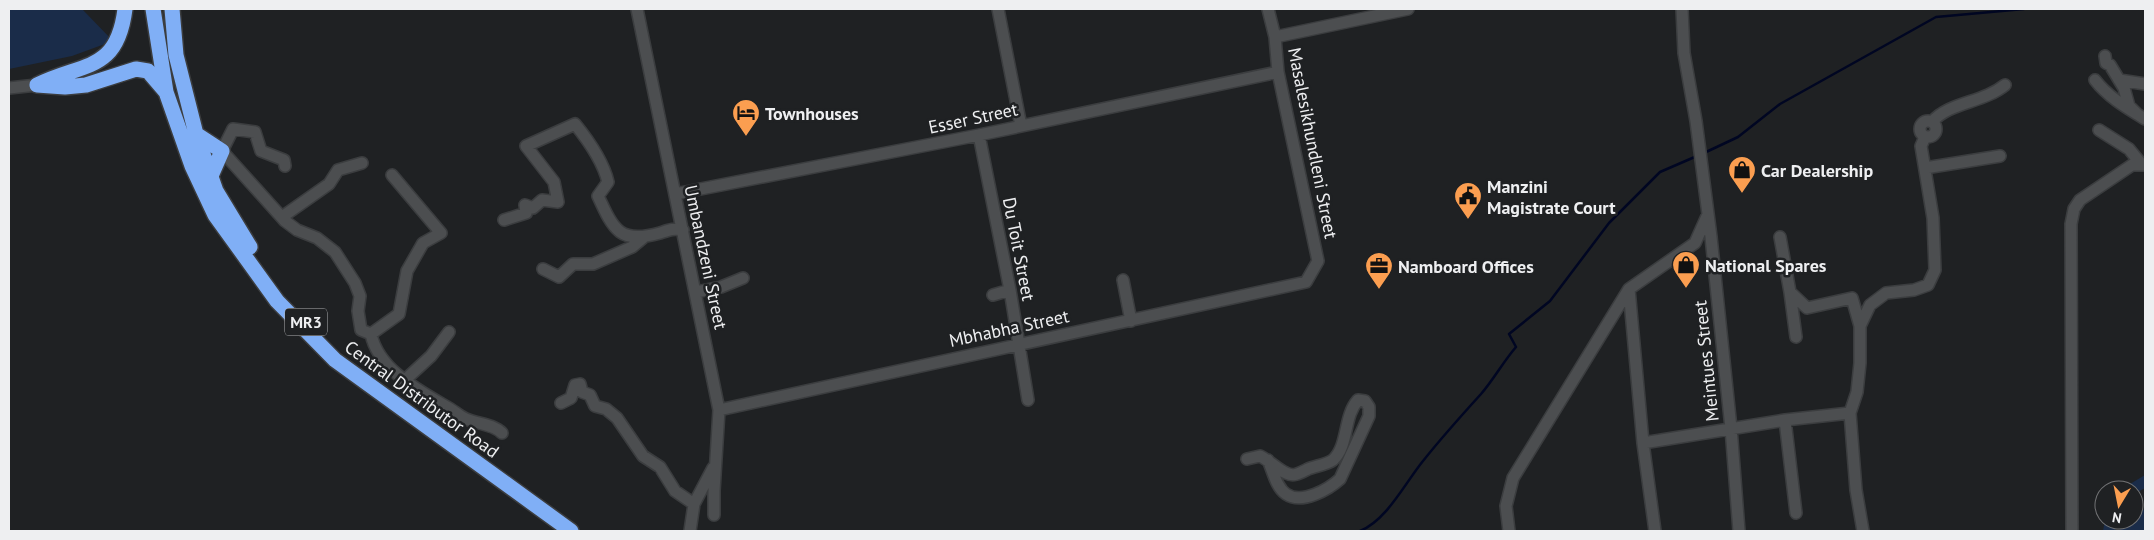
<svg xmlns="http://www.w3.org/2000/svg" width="2154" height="540" font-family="'PT Sans',sans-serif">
	<rect width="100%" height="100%" fill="#1f2123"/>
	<path fill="#1a2c49" d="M 9,9 L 82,9 L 113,41 L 72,56 L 9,69 Z
		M 2145,475 L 2145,488 L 2134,494 L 2134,490 L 2120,490 Z
		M 2134,508 L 2145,510 L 2145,531 L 2120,531 L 2121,520 L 2134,520 Z
		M 2105,520 L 2117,520 L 2115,531 L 2103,531 Z"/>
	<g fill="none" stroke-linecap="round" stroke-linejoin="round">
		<path stroke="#000622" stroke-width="2.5" d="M 1704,153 L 1738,137 L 1780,104 L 1936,17 L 2024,9
			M 1360,531 C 1387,520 1405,483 1423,461 C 1442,437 1461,416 1481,394 C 1494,379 1503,362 1516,347 L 1509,334 L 1550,301 L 1609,223 L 1660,172 L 1697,156"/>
		<defs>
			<path id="minor" d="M 637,9 L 719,410 L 714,491 L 714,515
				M 998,9 L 1021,126
				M 1682,9 L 1684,53 L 1696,121 L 1711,237 L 1731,428 L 1739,531
				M 1275,37 L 1408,9
				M 2105,56 L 2106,63 L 2110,65 L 2124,88 L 2129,106 L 2137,114
				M 2095,80 C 2108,97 2127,108 2145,119
				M 2119,80 L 2145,84
				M 9,88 L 37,85
				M1920 129a8 8 0 1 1 16 0a8 8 0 1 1-16 0Z
				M 1932,122 C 1949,102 1983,103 2005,85
				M 2099,130 L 2129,149 L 2142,165
				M 979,135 L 1010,290 L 1028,400
				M 285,166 L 284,160 L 261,151 L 255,132 L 233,129 L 222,151 L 285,221 L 297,230 L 317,238 L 335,252 L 355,283 L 360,296 L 358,311 L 361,330 L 371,334 C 378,369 418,390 447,407 C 453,410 459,416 466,419 C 478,424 493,424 502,433
				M 1925,168 L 2000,156
				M 675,194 L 979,135 L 1278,72
				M 282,217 L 329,184 L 338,170 L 362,163
				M 504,220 L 526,213 L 525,205 L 533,208 L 542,200 L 558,202 L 554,182 L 526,146 L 575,124 C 588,140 603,161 608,182 L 598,196 C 614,231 620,244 660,233 C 669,230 673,228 683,230
				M 1780,237 L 1790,292 L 1796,337
				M 543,269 L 559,277 L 573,264 L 593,264 L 632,247 L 644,237
				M 1123,280 L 1131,321
				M 1629,289 L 1643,443 L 1655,531
				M 696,292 L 721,287 L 743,278
				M 1790,292 L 1807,308 L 1852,298 L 1860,326
				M 993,295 L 1010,290
				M 371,334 L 399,314 L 407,271 L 423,243 L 441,233 L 392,175
				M 406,379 L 431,356 L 449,332
				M 561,403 L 571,398 L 575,385 L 580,384 L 582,392 L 590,395 L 595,406 L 606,409 L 617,418 L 643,456 L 660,467 L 675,491 L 694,504
				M 719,410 L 1306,282 L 1318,261 L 1278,72 L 1275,37 L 1268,9
				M 1785,420 L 1796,513
				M 1643,443 L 1785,420 L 1850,413
				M 1247,459 L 1260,456 C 1270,461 1277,469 1286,473 C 1294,477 1300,473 1308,469 C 1315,466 1326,465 1333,460 C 1349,445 1343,417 1358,400 L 1365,401 L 1369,407 L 1369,416 L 1340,479 C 1329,489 1302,505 1286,494 C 1276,487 1273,471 1268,460
				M 690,531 L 694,504 L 713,468
				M 1509,531 L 1506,506 L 1513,478 L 1629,289 L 1695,243 L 1708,214
				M 1863,531 L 1856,490 L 1850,413 L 1857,392 L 1860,363 L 1860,326 L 1870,305 L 1886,293 L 1914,290 L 1928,285 L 1935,270 L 1933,218 L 1921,146 L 1925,137
				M 2072,531 L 2071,224 L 2074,209 L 2080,200 L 2132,165 L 2145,165"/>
			<path id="highway" d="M 153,9 L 166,92 L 192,166 L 215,215 L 277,301 L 335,360 L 571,531
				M 172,9 L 176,55 L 196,134 L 216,191 L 250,247
				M 37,85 L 65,87 L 86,85 L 136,69 L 148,71 L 166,92
				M 37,85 C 83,62 117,73 125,9
				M 196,134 L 222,151 L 211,176"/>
		</defs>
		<use href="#minor" stroke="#3b3d3f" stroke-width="14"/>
		<use href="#highway" stroke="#3b3d3f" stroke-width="18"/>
		<use href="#minor" stroke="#4c4e50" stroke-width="11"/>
		<use href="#highway" stroke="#80aff6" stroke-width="15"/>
	</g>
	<defs>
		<symbol id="hotel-pin" viewBox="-11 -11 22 30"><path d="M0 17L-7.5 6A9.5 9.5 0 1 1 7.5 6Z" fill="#fb9e50" stroke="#1f2123"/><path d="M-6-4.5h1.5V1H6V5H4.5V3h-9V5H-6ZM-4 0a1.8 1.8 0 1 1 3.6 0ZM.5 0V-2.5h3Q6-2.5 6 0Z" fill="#111"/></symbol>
		<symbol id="shop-pin" viewBox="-11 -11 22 30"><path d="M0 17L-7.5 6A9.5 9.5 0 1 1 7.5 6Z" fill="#fb9e50" stroke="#1f2123"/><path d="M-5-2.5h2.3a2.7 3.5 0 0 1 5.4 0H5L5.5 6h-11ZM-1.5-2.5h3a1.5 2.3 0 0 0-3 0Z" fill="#111"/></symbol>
		<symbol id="civic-pin" viewBox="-11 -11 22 30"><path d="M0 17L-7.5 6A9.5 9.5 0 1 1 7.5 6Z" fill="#fb9e50" stroke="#1f2123"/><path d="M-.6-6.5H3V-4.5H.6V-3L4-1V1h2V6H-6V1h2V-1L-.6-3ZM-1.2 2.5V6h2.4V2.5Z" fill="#111"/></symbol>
		<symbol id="office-pin" viewBox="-11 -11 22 30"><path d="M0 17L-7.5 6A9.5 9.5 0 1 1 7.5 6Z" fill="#fb9e50" stroke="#1f2123"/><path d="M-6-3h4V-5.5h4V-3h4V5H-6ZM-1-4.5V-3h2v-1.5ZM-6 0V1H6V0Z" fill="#111"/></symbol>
	</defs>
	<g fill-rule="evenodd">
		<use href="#hotel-pin" x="730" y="97" width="32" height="43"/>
		<use href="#shop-pin" x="1726" y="154" width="32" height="43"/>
		<use href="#civic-pin" x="1452" y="180" width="32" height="43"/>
		<use href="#shop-pin" x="1670" y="249" width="32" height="43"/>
		<use href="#office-pin" x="1363" y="250" width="32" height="43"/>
	</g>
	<g text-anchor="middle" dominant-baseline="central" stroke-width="5" stroke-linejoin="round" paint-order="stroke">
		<rect fill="#1f2123" stroke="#b0b1b3" stroke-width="1" x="285" y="308.5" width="42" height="27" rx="4"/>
		<g font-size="16" font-weight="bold" fill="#eeeff1">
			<text x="306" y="322">MR3</text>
		</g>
		<g font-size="18" font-weight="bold" fill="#eeeff1" stroke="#1f2123" text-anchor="start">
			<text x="765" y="113">Townhouses</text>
			<text x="1761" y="170">Car Dealership</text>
			<text x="1487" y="186">Manzini<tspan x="1487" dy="21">Magistrate Court</tspan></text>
			<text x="1705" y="265">National Spares</text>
			<text x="1398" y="266">Namboard Offices</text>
		</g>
		<g font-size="18" fill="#eeeff1" stroke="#1f2123">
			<text transform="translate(973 118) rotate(-12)">Esser Street</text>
			<text transform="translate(1313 143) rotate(79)">Masalesikhundleni Street</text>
			<text transform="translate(1019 249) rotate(79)">Du Toit Street</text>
			<text transform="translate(706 257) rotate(78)">Umbandzeni Street</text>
			<text transform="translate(1009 328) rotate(-12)">Mbhabha Street</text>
			<text transform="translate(1706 361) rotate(-96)">Meintues Street</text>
			<text transform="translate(422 399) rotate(36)">Central Distributor Road</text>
		</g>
	</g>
	<rect width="2154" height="540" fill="none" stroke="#eeeff1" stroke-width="20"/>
	<g transform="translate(2119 505) rotate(190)"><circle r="24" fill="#1f2123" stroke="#727375"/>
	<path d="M0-4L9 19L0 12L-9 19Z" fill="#fb9e50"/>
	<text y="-8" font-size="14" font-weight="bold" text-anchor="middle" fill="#eeeff1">N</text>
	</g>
</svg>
